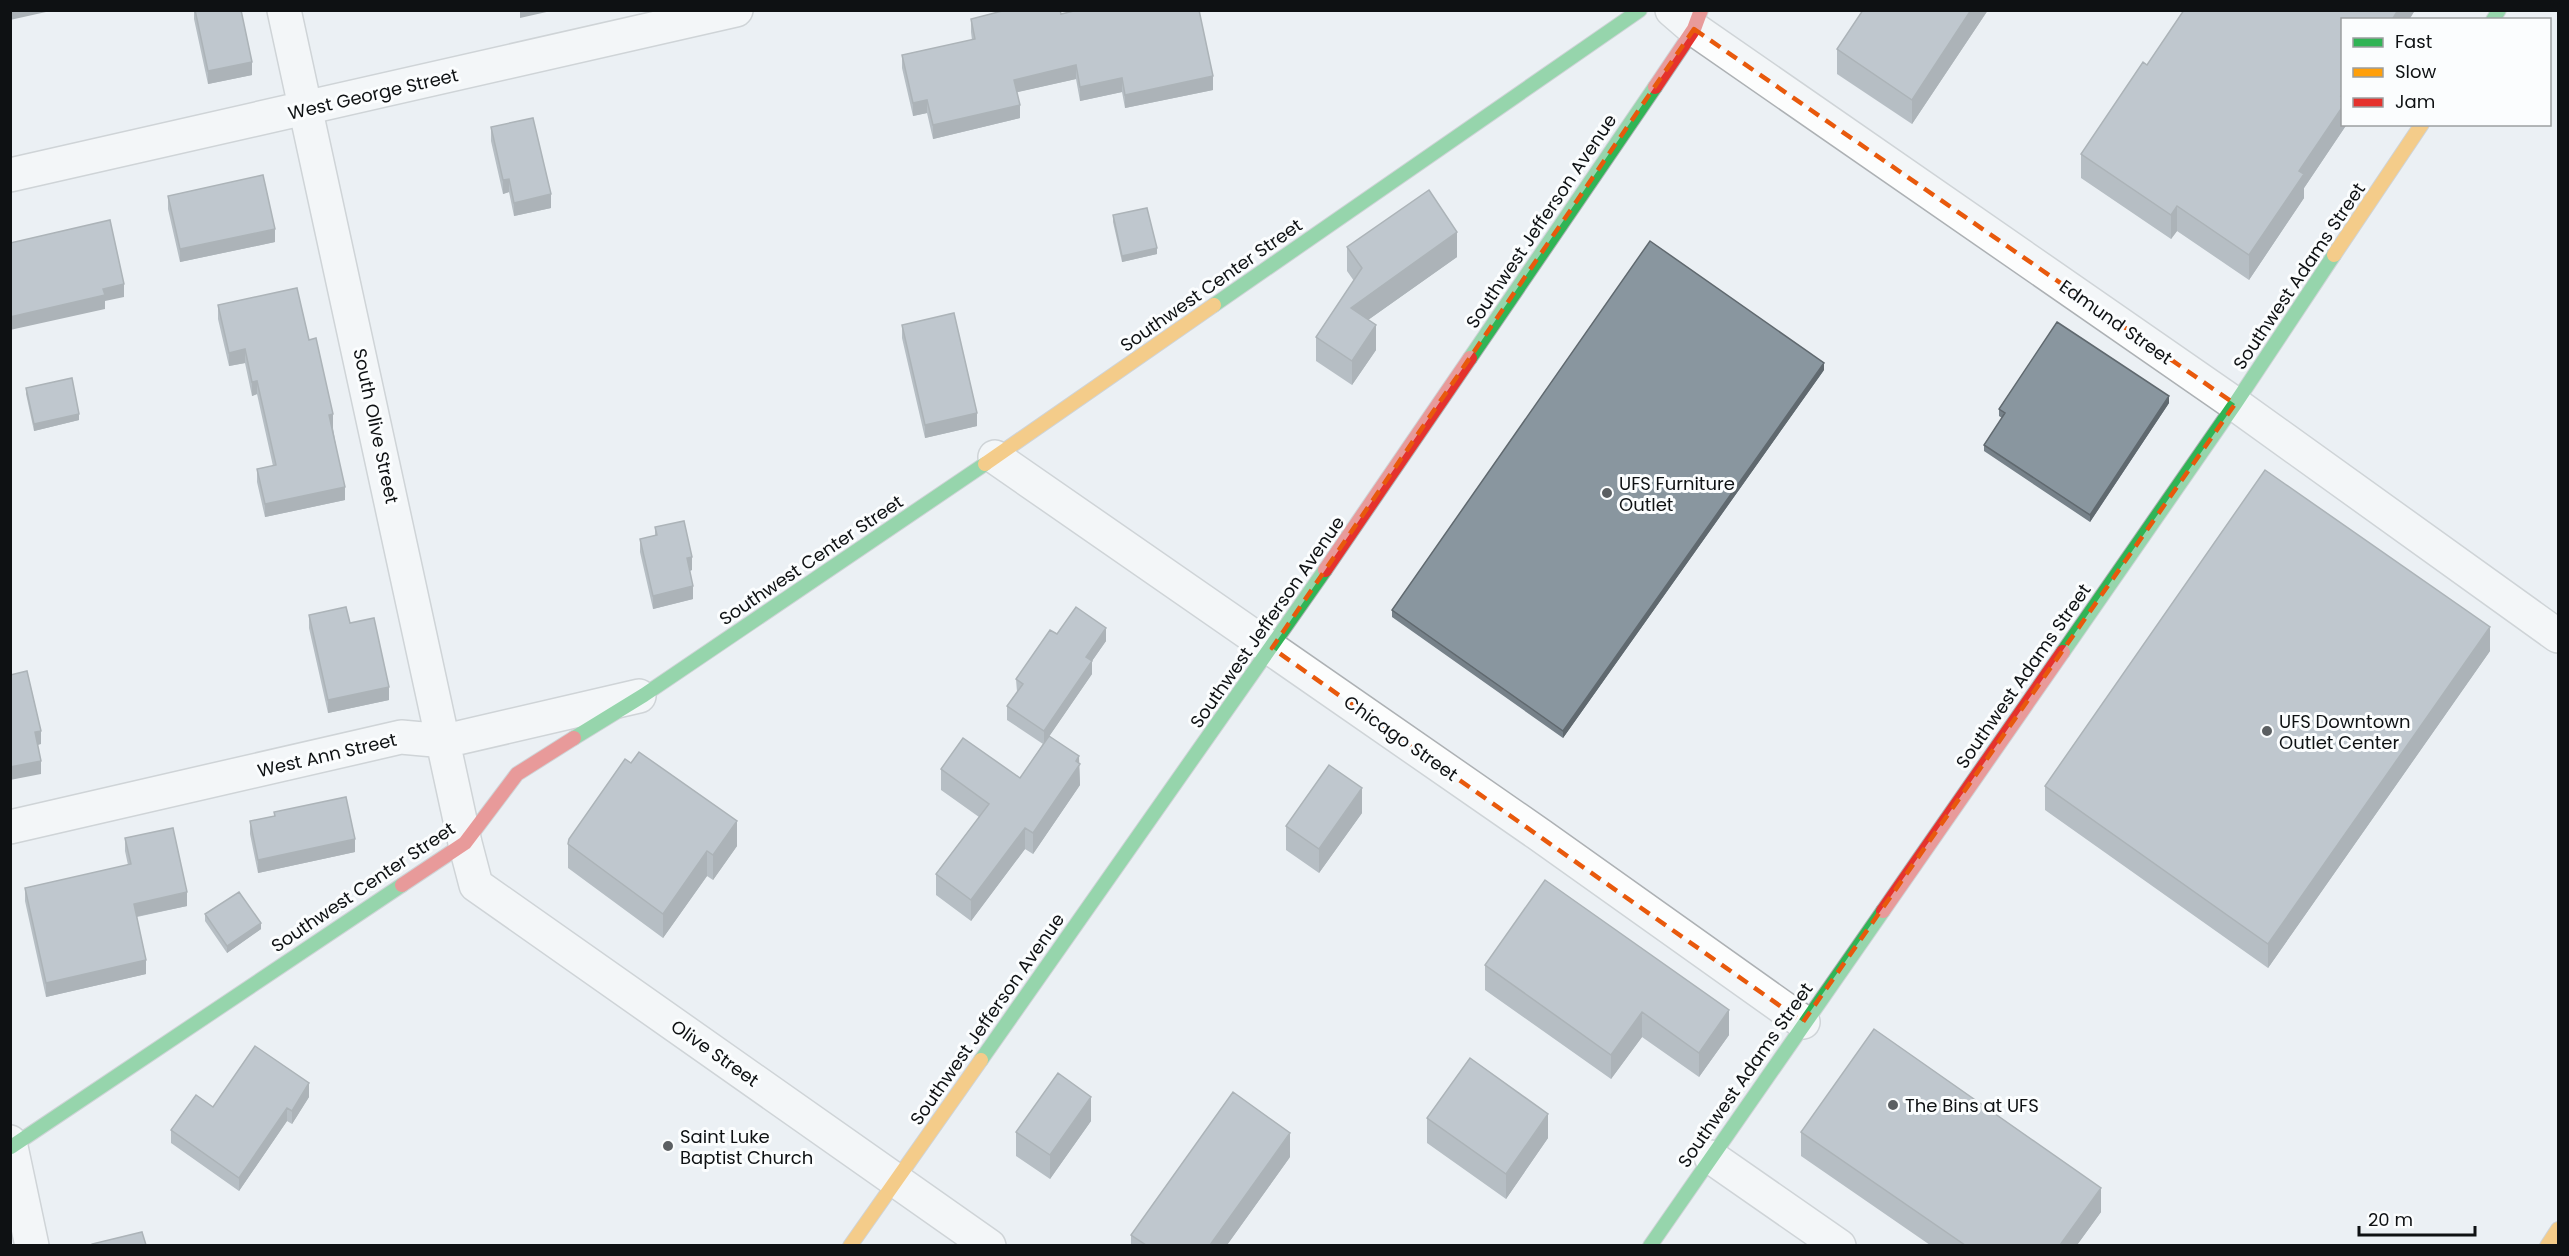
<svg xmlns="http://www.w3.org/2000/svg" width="2569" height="1256" font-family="Poppins,sans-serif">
	<rect width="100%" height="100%" fill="#ebf0f4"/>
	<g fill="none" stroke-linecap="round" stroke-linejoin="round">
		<defs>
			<path id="street" d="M 284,10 L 465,843 L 476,885 L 989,1246
				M 1672,10 L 1694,29 L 2235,404 L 2558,636
				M 10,175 L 736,10
				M 995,457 L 1540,835 L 1803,1022
				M 10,827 L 401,737 L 445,741 L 639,696
				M 10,1142 L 32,1246
				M 1711,1157 L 1839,1246"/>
			<path id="fast" d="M 2493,20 L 2499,10
				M 1214,305 L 1640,10
				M 1470,358 L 1655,87
				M 2063,652 L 2235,404 L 2334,255
				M 574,738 L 644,695 L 985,464
				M 981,1060 L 1325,570
				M 11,1147 L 402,885
				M 1650,1246 L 1883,911"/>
			<path id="slow" d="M 2334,255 L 2422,124
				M 985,464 L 1214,305
				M 850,1246 L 981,1060
				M 2547,1246 L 2558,1229"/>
			<path id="jam" d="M 1655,87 L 1694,29 L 1701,10
				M 1325,570 L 1470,358
				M 402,885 L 465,843 L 517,774 L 574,738
				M 1883,911 L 2063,652"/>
		</defs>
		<use href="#street" stroke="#adb1b4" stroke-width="36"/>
		<use href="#fast" stroke="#adb1b4" stroke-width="16"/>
		<use href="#slow" stroke="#adb1b4" stroke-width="16"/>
		<use href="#jam" stroke="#adb1b4" stroke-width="16"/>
		<use href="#street" stroke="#fcfdfd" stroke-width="33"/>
		<use href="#fast" stroke="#30b455" stroke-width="14"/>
		<use href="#slow" stroke="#ff9f0a" stroke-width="14"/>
		<use href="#jam" stroke="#e5322d" stroke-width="14"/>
	</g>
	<path fill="#768189" d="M 194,10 L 241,10 L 252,75 L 208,84 L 194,19 Z
		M 1988,10 L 1912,124 L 1837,74 L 1837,49 Z
		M 2184,10 L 2415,10 L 2409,20 L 2343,20 L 2343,124 L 2347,124 L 2304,188 L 2304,198 L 2249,280 L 2177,231 L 2171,239 L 2081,178 L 2081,154 L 2147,65 Z
		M 1061,14 L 1213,90 L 1125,108 L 1122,92 L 1080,101 L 1076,79 L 1017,92 L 1020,118 L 933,139 L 927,113 L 913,116 L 902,68 L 902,55 L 972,40 L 971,32 L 971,19 Z
		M 491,127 L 551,208 L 514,216 L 509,192 L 503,194 L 491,141 Z
		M 168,196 L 275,242 L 180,262 L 168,209 Z
		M 1113,215 L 1157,254 L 1122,262 L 1113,222 Z
		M 1347,247 L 1457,257 L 1368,320 L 1376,350 L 1352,385 L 1316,361 L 1316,337 L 1354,281 L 1347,271 Z
		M 218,305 L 309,340 L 333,428 L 345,500 L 265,517 L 257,482 L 257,469 L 273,466 L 257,394 L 252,396 L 245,363 L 229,366 L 218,319 Z
		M 902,325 L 977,426 L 925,438 L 902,338 Z
		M 1824,370 L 1563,738 L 1392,617 L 1392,610 Z
		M 26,388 L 79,420 L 34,431 L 26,394 Z
		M 2169,403 L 2090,522 L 1984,451 L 1984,445 L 2002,418 L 1999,416 L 1999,409 Z
		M 655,527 L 692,570 L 690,571 L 693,599 L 653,609 L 640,552 L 640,539 L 655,536 Z
		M 309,615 L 350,623 L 389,700 L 328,713 L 309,628 Z
		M 1057,634 L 1106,641 L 1092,661 L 1092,674 L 1049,736 L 1079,764 L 1080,785 L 1033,854 L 1025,849 L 971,921 L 936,895 L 936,874 L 979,817 L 941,790 L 941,769 L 1020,778 L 1043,744 L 1007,720 L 1007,706 L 1017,692 L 1016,679 Z
		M 2490,651 L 2268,968 L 2045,810 L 2045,786 Z
		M 274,812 L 355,852 L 258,873 L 250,834 L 250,821 L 274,816 Z
		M 1362,813 L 1319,873 L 1286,850 L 1286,826 Z
		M 125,838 L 187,906 L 137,917 L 146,974 L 46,997 L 25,901 L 25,888 L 128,865 L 125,851 Z
		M 568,844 L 737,846 L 713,880 L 707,876 L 663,938 L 568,868 Z
		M 205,914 L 261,929 L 227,953 L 205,921 Z
		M 1485,965 L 1729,1035 L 1699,1077 L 1642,1037 L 1611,1079 L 1485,990 Z
		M 309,1097 L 292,1124 L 287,1121 L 239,1191 L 171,1143 L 171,1130 L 213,1107 Z
		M 1427,1118 L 1548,1138 L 1506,1199 L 1427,1143 Z
		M 1091,1121 L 1050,1179 L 1016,1156 L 1016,1132 Z
		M 1801,1132 L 2101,1212 L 2077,1245 L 1930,1245 L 1801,1156 Z
		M 1290,1157 L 1227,1245 L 1131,1245 L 1131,1235 Z"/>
	<path fill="#60696f" d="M 10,10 L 55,10 L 10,20 Z
		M 520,10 L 551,10 L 551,11 L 520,18 Z
		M 1971,10 L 1988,10 L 1912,124 L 1912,100 Z
		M 2398,10 L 2415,10 L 2409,20 L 2392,20 Z
		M 252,62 L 252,75 L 208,84 L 208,71 Z
		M 1076,65 L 1076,79 L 1014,93 L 1014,80 Z
		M 1213,76 L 1213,90 L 1125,108 L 1125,95 Z
		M 1122,78 L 1122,92 L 1080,101 L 1080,87 Z
		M 2343,94 L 2343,124 L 2347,124 L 2304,188 L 2304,198 L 2249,280 L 2249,255 Z
		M 927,100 L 927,113 L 913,116 L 913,103 Z
		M 1020,105 L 1020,118 L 933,139 L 933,125 Z
		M 509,179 L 509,192 L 503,194 L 503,180 Z
		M 551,194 L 551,208 L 514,216 L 514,203 Z
		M 2177,206 L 2177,231 L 2171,239 L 2171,215 Z
		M 275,229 L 275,242 L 180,262 L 180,249 Z
		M 1457,232 L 1457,257 L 1351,332 L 1351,308 Z
		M 1157,248 L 1157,254 L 1122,262 L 1122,256 Z
		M 124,284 L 124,297 L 105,301 L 105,309 L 10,330 L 10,317 L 103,289 Z
		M 1376,325 L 1376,350 L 1352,385 L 1352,361 Z
		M 245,349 L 245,363 L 229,366 L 229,353 Z
		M 1824,363 L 1824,370 L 1563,738 L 1563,731 Z
		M 257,381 L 257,394 L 252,396 L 252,382 Z
		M 2169,396 L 2169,403 L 2090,522 L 2090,515 Z
		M 977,413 L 977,426 L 925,438 L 925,425 Z
		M 79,414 L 79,420 L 34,431 L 34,424 Z
		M 333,414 L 333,428 L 329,428 L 329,415 Z
		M 345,487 L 345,500 L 265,517 L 265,504 Z
		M 692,557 L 692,570 L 687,571 L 687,558 Z
		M 693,586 L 693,599 L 653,609 L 653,596 Z
		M 2490,627 L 2490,651 L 2268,968 L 2268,944 Z
		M 1106,628 L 1106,641 L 1092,661 L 1092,674 L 1044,744 L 1044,731 L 1086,657 Z
		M 389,687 L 389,700 L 328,713 L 328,700 Z
		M 41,731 L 41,744 L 35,746 L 35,732 Z
		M 1079,756 L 1080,785 L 1033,854 L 1033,833 Z
		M 41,761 L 41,774 L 10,780 L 10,767 Z
		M 1362,788 L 1362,813 L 1319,873 L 1319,849 Z
		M 737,821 L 737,846 L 713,880 L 713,855 Z
		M 1025,828 L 1025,849 L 971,921 L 971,900 Z
		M 355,839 L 355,852 L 258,873 L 258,860 Z
		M 707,851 L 707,876 L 663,938 L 663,914 Z
		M 187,892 L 187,906 L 134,917 L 134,904 Z
		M 261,923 L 261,929 L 227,953 L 227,946 Z
		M 146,960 L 146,974 L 46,997 L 46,983 Z
		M 1729,1010 L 1729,1035 L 1699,1077 L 1699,1053 Z
		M 1642,1012 L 1642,1037 L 1611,1079 L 1611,1055 Z
		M 309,1083 L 309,1097 L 292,1124 L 292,1111 Z
		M 1091,1097 L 1091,1121 L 1050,1179 L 1050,1155 Z
		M 287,1108 L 287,1121 L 239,1191 L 239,1178 Z
		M 1548,1114 L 1548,1138 L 1506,1199 L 1506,1174 Z
		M 1290,1133 L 1290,1157 L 1227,1245 L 1210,1245 Z
		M 2101,1188 L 2101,1212 L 2077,1245 L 2060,1245 Z"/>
	<path fill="#89969f" stroke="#60696f" stroke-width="1.5" d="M 195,10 L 241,10 L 252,62 L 208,71 Z
		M 1006,10 L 1060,10 L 1061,14 L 1078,10 L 1199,10 L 1213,76 L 1125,95 L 1122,78 L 1080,87 L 1076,65 L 1014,80 L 1020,105 L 933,125 L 927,100 L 913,103 L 902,55 L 975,39 L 971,19 Z
		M 1863,10 L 1971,10 L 1912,100 L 1837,49 Z
		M 2184,10 L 2398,10 L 2392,20 L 2343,20 L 2343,94 L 2341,96 L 2343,97 L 2343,106 L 2299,171 L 2304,174 L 2249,255 L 2177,206 L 2171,215 L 2081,154 L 2143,62 L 2147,65 Z
		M 533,118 L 551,194 L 514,203 L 509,179 L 503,180 L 491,127 Z
		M 263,175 L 275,229 L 180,249 L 168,196 Z
		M 1429,190 L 1457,232 L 1351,308 L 1376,325 L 1352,361 L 1316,337 L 1362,268 L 1347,247 Z
		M 1147,208 L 1157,248 L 1122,256 L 1113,215 Z
		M 110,220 L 124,284 L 103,289 L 105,295 L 10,317 L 10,243 Z
		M 1650,241 L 1824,363 L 1563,731 L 1392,610 Z
		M 297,288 L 309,340 L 316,338 L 333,414 L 329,415 L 345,487 L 265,504 L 257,469 L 276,465 L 257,381 L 252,382 L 245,349 L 229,353 L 218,305 Z
		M 954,313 L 977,413 L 925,425 L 902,325 Z
		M 2057,322 L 2169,396 L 2090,515 L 1984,445 L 2005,413 L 1999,409 Z
		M 72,378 L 79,414 L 34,424 L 26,388 Z
		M 2265,470 L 2490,627 L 2268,944 L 2045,786 Z
		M 684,521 L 692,557 L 687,558 L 693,586 L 653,596 L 640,539 L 657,535 L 655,527 Z
		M 346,607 L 350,623 L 374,618 L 389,687 L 328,700 L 309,615 Z
		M 1076,607 L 1106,628 L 1086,657 L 1092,661 L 1044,731 L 1007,706 L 1023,684 L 1016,679 L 1050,630 L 1057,634 Z
		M 27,671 L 41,731 L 35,732 L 41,761 L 10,767 L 10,675 Z
		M 1049,736 L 1079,756 L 1076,761 L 1080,764 L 1033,833 L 1025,828 L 971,900 L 936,874 L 989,804 L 941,769 L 963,738 L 1020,778 Z
		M 639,752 L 737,821 L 713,855 L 707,851 L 663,914 L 568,844 L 569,839 L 625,759 L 631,763 Z
		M 1329,765 L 1362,788 L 1319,849 L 1286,826 Z
		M 346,797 L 355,839 L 258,860 L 250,821 L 275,816 L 274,812 Z
		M 173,828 L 187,892 L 134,904 L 146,960 L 46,983 L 25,888 L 131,864 L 125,838 Z
		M 1545,880 L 1729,1010 L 1699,1053 L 1642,1012 L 1611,1055 L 1485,965 Z
		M 239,892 L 261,923 L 227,946 L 205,914 Z
		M 1874,1029 L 2101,1188 L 2060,1245 L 1965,1245 L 1801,1132 Z
		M 255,1046 L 309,1083 L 292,1111 L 287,1108 L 239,1178 L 171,1130 L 196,1095 L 213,1107 Z
		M 1470,1058 L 1548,1114 L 1506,1174 L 1427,1118 Z
		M 1058,1073 L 1091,1097 L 1050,1155 L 1016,1132 Z
		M 1233,1092 L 1290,1133 L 1210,1245 L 1146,1245 L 1131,1235 Z
		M 142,1232 L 146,1245 L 92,1245 L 92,1244 Z"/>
	<path d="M0 0H2569V1256H0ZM 1694,29 L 2235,404 L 1803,1022 L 1272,648 Z" fill="#ebf0f4" fill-opacity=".55" fill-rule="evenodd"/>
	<path fill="none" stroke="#e8590c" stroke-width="4.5" stroke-dasharray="12 8" stroke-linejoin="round" d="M 1694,29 L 2235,404 L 1803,1022 L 1272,648 Z"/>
	<g fill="#5b5f62" stroke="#fbfdfe" stroke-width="2">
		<circle cx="1607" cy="493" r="6"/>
		<circle cx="2267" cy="731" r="6"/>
		<circle cx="1893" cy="1105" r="6"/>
		<circle cx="668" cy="1146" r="6"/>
	</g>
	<g text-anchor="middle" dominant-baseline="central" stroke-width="6" stroke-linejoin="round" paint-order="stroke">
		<g font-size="18" fill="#0e1113" stroke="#fbfdfe">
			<text transform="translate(373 94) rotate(-13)">West George Street</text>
			<text transform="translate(1541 221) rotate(-56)">Southwest Jefferson Avenue</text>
			<text transform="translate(2299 276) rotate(-56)">Southwest Adams Street</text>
			<text transform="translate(1211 285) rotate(-35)">Southwest Center Street</text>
			<text transform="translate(2116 322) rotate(35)">Edmund Street</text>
			<text transform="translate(376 426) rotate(78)">South Olive Street</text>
			<text transform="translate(811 560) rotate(-34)">Southwest Center Street</text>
			<text transform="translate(1267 622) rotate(-55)">Southwest Jefferson Avenue</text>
			<text transform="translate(2023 676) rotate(-55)">Southwest Adams Street</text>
			<text transform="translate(1401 738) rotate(35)">Chicago Street</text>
			<text transform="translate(327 755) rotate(-13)">West Ann Street</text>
			<text transform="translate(363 887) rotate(-34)">Southwest Center Street</text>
			<text transform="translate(987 1019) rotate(-55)">Southwest Jefferson Avenue</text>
			<text transform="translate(715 1053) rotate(35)">Olive Street</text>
			<text transform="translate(1745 1075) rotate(-55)">Southwest Adams Street</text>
		</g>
		<g font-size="18" fill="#0e1113" stroke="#fbfdfe" text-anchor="start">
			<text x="1619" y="483">UFS Furniture<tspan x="1619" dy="21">Outlet</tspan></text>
			<text x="2279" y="721">UFS Downtown<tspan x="2279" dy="21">Outlet Center</tspan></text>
			<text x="1905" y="1105">The Bins at UFS</text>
			<text x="680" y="1136">Saint Luke<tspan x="680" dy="21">Baptist Church</tspan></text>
		</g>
	</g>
	<rect width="2569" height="1256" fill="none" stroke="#0e1113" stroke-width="24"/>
	<rect x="2341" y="18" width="210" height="108" fill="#fbfdfe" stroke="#9c9fa0" stroke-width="1.5"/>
	<rect x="2353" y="38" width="30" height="9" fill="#30b455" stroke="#9c9fa0" stroke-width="1.5"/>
	<text x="2395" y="48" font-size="18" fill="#0e1113">Fast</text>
	<rect x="2353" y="68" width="30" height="9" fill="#ff9f0a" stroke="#9c9fa0" stroke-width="1.5"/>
	<text x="2395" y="78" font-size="18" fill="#0e1113">Slow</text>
	<rect x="2353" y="98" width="30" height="9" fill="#e5322d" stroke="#9c9fa0" stroke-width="1.5"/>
	<text x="2395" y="108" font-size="18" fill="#0e1113">Jam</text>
	<path d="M2359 1226v9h116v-9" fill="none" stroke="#0e1113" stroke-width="3"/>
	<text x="2368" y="1226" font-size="18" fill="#0e1113" stroke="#fbfdfe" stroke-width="4.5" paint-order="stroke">20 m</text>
</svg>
